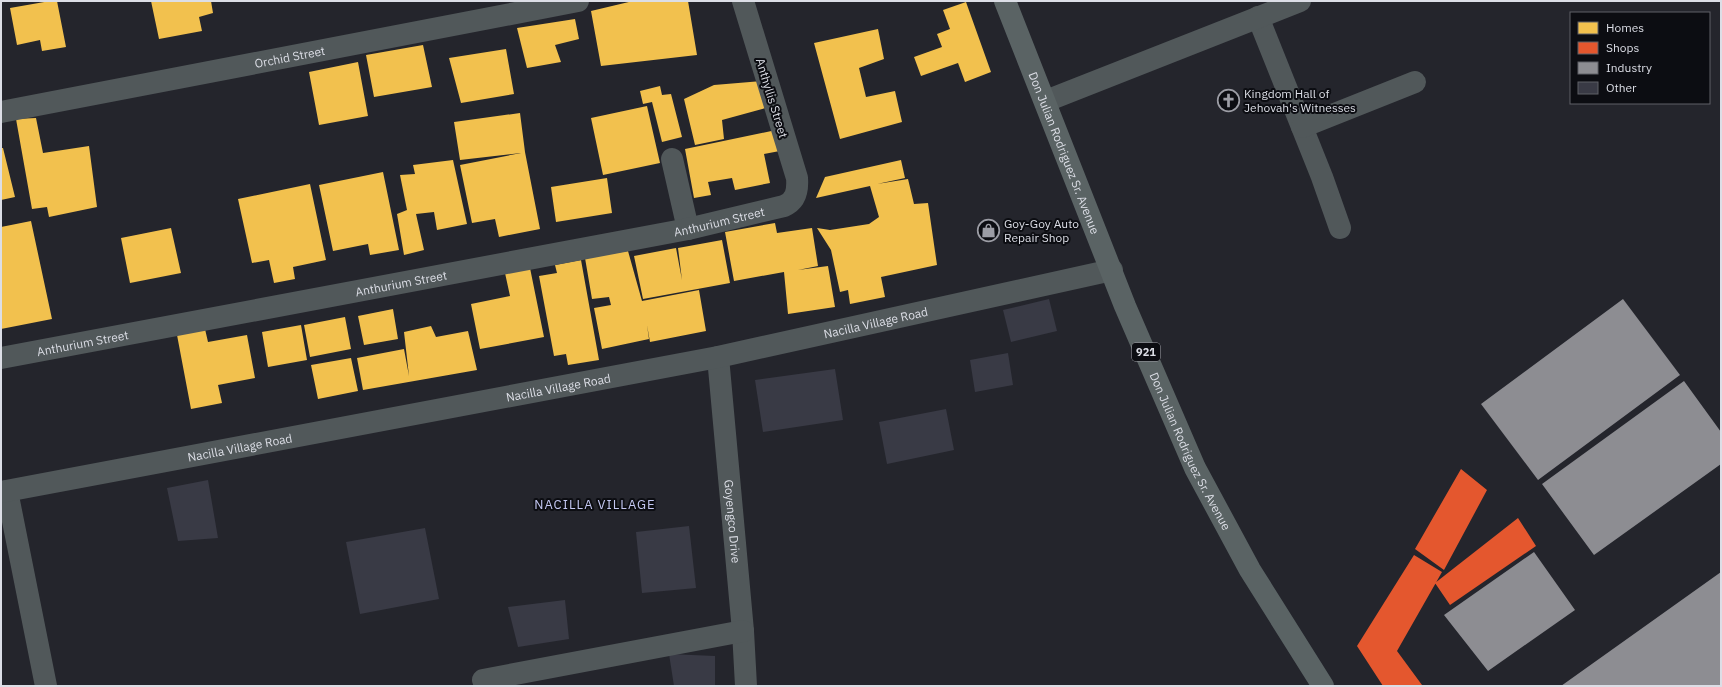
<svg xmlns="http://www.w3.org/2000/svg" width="1722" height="687" font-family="'IBM Plex Sans',sans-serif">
	<rect width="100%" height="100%" fill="#24252c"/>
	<path fill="#f2c14e" d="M 50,1 L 57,1 L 66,47 L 42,51 L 40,40 L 17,45 L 10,8 Z
		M 151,1 L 211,1 L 213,13 L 199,17 L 202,31 L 159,39 Z
		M 633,1 L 688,1 L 697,55 L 601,66 L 591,11 Z
		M 966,2 L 991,72 L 965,82 L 958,63 L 921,76 L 914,57 L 942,47 L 937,34 L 950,29 L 943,10 Z
		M 575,19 L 579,39 L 555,45 L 561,62 L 527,68 L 517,28 Z
		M 878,29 L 884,59 L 859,68 L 866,97 L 895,91 L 902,122 L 840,139 L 814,43 Z
		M 423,45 L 432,87 L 374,97 L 366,55 Z
		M 506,49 L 514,94 L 461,103 L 449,58 Z
		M 358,62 L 368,116 L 319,125 L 309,72 Z
		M 762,81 L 769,107 L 722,120 L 724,139 L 695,145 L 684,99 L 714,85 Z
		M 660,86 L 662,95 L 671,94 L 682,137 L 662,142 L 652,102 L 643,104 L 640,91 Z
		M 647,106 L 660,163 L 603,175 L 591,118 Z
		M 520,113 L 525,152 L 540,229 L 499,237 L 495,219 L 472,223 L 460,165 L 521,153 L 460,160 L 454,122 Z
		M 36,118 L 43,153 L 89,146 L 97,207 L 49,217 L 47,207 L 32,209 L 16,119 Z
		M 781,129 L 785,150 L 764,154 L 770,183 L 735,190 L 732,178 L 708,182 L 711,195 L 694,198 L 685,149 Z
		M 1,148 L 3,148 L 15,197 L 1,200 Z
		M 453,160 L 467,224 L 437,230 L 434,212 L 416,214 L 424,250 L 404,255 L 397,214 L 407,210 L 400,175 L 415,174 L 413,165 Z
		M 901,160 L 905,178 L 877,184 L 908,179 L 914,204 L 928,203 L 937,265 L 881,277 L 885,297 L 850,304 L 848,290 L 840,292 L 831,250 L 817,228 L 830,230 L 869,224 L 879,217 L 870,186 L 816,198 L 825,177 Z
		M 383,172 L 399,250 L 370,255 L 368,244 L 333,251 L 319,185 Z
		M 607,178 L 612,213 L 556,222 L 551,187 Z
		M 310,184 L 326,260 L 293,267 L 295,279 L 274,283 L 269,260 L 252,263 L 238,199 Z
		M 31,221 L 52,319 L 1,329 L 1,227 Z
		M 775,223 L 777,233 L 812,228 L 818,266 L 798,270 L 828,266 L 835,307 L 788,314 L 784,272 L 734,281 L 725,232 Z
		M 171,228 L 181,273 L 130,283 L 121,238 Z
		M 722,240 L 730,283 L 643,299 L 634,256 L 676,248 L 682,280 L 678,248 Z
		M 628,251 L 642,301 L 699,290 L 706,331 L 650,342 L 647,325 L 649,339 L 602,349 L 594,308 L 611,305 L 609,297 L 592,299 L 585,258 Z
		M 581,260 L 599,360 L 568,365 L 566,354 L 554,356 L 539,276 L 557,273 L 555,265 Z
		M 530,268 L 544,337 L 480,349 L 471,304 L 510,296 L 505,273 Z
		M 393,309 L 398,339 L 364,345 L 358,316 Z
		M 345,317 L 351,349 L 310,357 L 304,325 Z
		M 301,325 L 307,360 L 268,367 L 262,332 Z
		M 431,326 L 436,337 L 468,331 L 477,370 L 363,390 L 357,358 L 404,349 L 409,376 L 404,332 Z
		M 205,329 L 208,342 L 247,335 L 255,378 L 218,385 L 222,403 L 191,409 L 177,335 Z
		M 351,358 L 358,391 L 318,399 L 311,365 Z"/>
	<path fill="#e4572e" d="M 1461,469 L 1487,490 L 1444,570 L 1415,549 Z
		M 1518,518 L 1536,546 L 1450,605 L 1435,583 Z
		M 1414,555 L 1442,572 L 1397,651 L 1422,685 L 1383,686 L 1357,646 Z"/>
	<path fill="#8d8d92" d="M 1623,299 L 1680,375 L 1538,480 L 1481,404 Z
		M 1684,381 L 1721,432 L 1721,464 L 1594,555 L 1542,484 Z
		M 1534,552 L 1575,610 L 1488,671 L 1444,615 Z
		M 1721,572 L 1721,686 L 1561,686 Z"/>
	<path fill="#393a45" d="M 1049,299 L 1057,331 L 1011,342 L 1003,310 Z
		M 1008,353 L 1013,385 L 975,392 L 970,360 Z
		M 835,369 L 843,420 L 763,432 L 755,380 Z
		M 946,409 L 954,450 L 887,464 L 879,422 Z
		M 208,480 L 218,538 L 178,541 L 167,488 Z
		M 689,526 L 696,588 L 642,593 L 636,532 Z
		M 425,528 L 439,599 L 360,614 L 346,542 Z
		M 565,600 L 569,639 L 518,647 L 508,607 Z
		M 669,654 L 715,656 L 715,686 L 674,686 Z"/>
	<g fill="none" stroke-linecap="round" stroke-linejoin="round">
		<g stroke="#51585a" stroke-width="22">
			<path d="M 1258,17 L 1322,177 L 1340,228"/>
			<path d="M 1046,101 L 1300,1"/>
			<path id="s1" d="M 1,112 L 578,1"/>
			<path d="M 1302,127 L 1415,82"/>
			<path d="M 672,159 L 688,229"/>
			<path id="s2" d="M 718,357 L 743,631 L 746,686"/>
			<path id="s3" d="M 1,358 L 688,229 L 784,206 C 796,201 798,191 797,178 L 743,1"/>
			<path d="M 7,491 L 46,686"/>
			<path id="s4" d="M 1,492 L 718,357 L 1112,270"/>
			<path d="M 483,680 L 743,631"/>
		</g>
		<path stroke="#5a6364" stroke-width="22" id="s5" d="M 1005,1 L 1125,306 L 1195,468 L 1250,570 L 1323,686"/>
	</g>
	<defs>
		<symbol id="church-ring" viewBox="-11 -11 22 22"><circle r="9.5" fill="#0c0d12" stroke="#9c9da5" stroke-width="1.5"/><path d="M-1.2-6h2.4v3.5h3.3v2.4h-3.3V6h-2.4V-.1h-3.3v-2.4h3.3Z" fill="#9c9da5"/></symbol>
		<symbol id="shop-ring" viewBox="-11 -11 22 22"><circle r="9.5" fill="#0c0d12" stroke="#9c9da5" stroke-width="1.5"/><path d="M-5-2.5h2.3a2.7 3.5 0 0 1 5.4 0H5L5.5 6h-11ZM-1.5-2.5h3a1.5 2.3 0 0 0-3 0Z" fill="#9c9da5"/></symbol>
	</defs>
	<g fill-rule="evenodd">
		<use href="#church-ring" x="1216" y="88" width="25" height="25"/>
		<use href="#shop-ring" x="976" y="218" width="25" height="25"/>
	</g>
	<g text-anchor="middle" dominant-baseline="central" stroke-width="4" stroke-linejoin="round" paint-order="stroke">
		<rect fill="#0c0d12" stroke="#9e9fa6" stroke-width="1" x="1132" y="343" width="28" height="18" rx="3"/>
		<g font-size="11" font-weight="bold" fill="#dcdee6">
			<text x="1146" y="352">921</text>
		</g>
		<g font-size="12" fill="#dcdee6" stroke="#0c0d12">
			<text stroke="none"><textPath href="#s1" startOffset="294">Orchid Street</textPath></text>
			<text transform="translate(772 98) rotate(73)">Anthyllis Street</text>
			<text stroke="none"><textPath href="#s5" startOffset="163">Don Julian Rodriguez Sr. Avenue</textPath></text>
			<text stroke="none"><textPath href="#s3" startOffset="731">Anthurium Street</textPath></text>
			<text stroke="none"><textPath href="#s3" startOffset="407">Anthurium Street</textPath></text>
			<text stroke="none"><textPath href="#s4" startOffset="891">Nacilla Village Road</textPath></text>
			<text stroke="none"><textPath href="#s3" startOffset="83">Anthurium Street</textPath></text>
			<text stroke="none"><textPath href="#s4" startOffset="567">Nacilla Village Road</textPath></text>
			<text stroke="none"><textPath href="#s4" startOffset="243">Nacilla Village Road</textPath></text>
			<text stroke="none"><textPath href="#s5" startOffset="487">Don Julian Rodriguez Sr. Avenue</textPath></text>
			<text stroke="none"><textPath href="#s2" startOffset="165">Goyengco Drive</textPath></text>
		</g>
		<g font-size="12" fill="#dcdee6" stroke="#0c0d12" text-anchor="start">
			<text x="1244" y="93">Kingdom Hall of<tspan x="1244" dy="14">Jehovah's Witnesses</tspan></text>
			<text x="1004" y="223">Goy-Goy Auto<tspan x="1004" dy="14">Repair Shop</tspan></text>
		</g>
		<g font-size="13" letter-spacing="1" fill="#c4c8f3" stroke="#0c0d12">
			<text x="595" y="504">NACILLA VILLAGE</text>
		</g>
	</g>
	<rect width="1722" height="687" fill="none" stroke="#dcdee6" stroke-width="4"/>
	<rect x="1570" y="12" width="140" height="92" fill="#0c0d12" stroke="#5f6167"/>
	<rect x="1578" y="22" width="20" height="12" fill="#f2c14e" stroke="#5f6167"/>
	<text x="1606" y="32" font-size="12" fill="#dcdee6">Homes</text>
	<rect x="1578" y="42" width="20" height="12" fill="#e4572e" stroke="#5f6167"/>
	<text x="1606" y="52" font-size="12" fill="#dcdee6">Shops</text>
	<rect x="1578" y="62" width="20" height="12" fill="#8d8d92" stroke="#5f6167"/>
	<text x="1606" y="72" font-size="12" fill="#dcdee6">Industry</text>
	<rect x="1578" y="82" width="20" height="12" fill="#393a45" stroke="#5f6167"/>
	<text x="1606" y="92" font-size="12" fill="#dcdee6">Other</text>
</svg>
